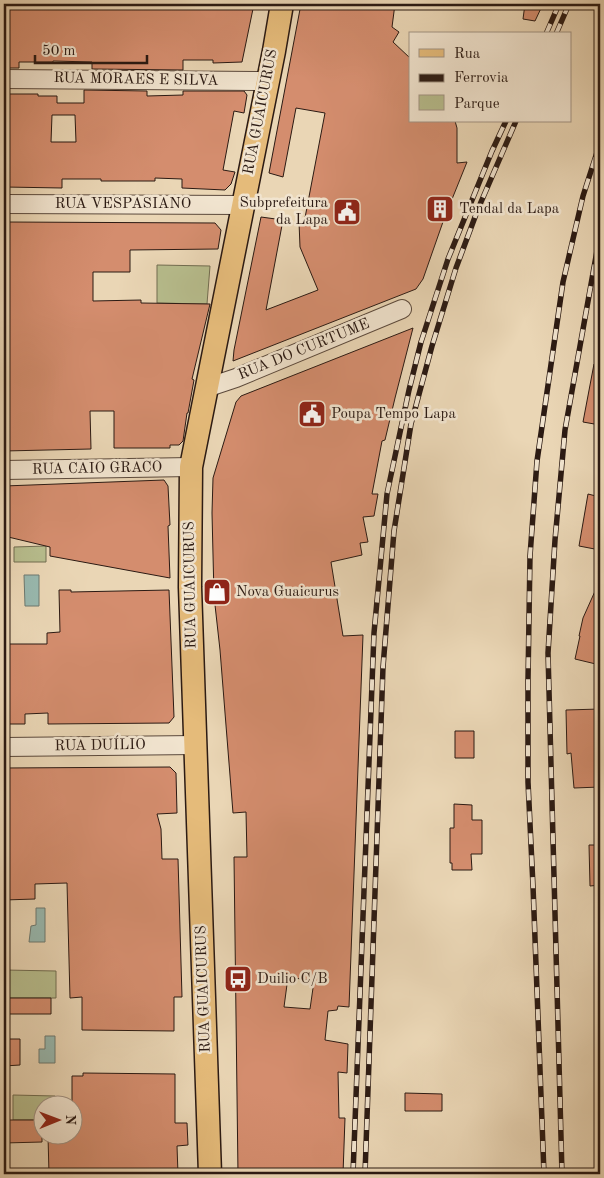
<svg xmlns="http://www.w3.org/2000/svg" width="604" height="1178" font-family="'Old Standard TT',serif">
	<rect width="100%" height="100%" fill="#ead6b5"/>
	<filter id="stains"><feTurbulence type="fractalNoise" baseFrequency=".004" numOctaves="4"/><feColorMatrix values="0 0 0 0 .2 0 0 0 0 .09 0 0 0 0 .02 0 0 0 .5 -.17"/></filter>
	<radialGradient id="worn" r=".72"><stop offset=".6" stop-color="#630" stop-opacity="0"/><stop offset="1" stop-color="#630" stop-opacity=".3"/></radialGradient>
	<path fill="#b7bd8d" stroke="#716c50" d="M 157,265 L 210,266 L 207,304 L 157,303 Z
		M 46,546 L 46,562 L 14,562 L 14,547 Z
		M 5,970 L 56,971 L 56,998 L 6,998 Z
		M 13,1095 L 55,1096 L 55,1105 L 42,1106 L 42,1120 L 13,1120 Z"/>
	<path fill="#98b9b0" stroke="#6c7971" d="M 24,575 L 39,575 L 39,606 L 25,606 Z
		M 36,908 L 45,908 L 45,942 L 29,942 L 31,926 L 36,925 Z
		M 45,1036 L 55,1036 L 55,1063 L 39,1063 L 39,1049 L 45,1049 Z"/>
	<path fill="#d48d6e" stroke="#2b1a13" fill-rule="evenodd" d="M 4,4 L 254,4 L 242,62 L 213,63 L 213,60 L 183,60 L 183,70 L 92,69 L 92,62 L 53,61 L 53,62 L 19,62 L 19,68 L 4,68 Z
		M 301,4 L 395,4 L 392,27 L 399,32 L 393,42 L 410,58 L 410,121 L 455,121 L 457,128 L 457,163 L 467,162 L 444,219 L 423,279 L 416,289 L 233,361 L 234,350 L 261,217 L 283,220 L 266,310 L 318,290 L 300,247 L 299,222 L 304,223 L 325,113 L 296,108 L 283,177 L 269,173 Z
		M 525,4 L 543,4 L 535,21 L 523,19 Z
		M 84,90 L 147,91 L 147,96 L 183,95 L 183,91 L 244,91 L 247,95 L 244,113 L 234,111 L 223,170 L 235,172 L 231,184 L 225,190 L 182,188 L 182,179 L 155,178 L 155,181 L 101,181 L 101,179 L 62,179 L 62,188 L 5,187 L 6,178 L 4,178 L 4,94 L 38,94 L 38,96 L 57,96 L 57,103 L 84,103 ZM 52,115 L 75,115 L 76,142 L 51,142 Z
		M 7,222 L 215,223 L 221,230 L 218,249 L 130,250 L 130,272 L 93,272 L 93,301 L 141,300 L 141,303 L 210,304 L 192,379 L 194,380 L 188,413 L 187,413 L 183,441 L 179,445 L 170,445 L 170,448 L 114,448 L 114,411 L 90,411 L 91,449 L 4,451 L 4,291 L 8,291 Z
		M 413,328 L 395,398 L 385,440 L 382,441 L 372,494 L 378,494 L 374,516 L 363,517 L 368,542 L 360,543 L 362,555 L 331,562 L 343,636 L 363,635 L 349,1007 L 338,1006 L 337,1010 L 328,1011 L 325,1040 L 348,1044 L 347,1073 L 338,1072 L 339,1118 L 345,1118 L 343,1174 L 238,1174 L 234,857 L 247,857 L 246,812 L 233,813 L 220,650 L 214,596 L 212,513 L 213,478 L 236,402 L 241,396 ZM 288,977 L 314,981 L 310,1009 L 284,1007 Z
		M 594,364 L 600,365 L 600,425 L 583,422 Z
		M 164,480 L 168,486 L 170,525 L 168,526 L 170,578 L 50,556 L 50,547 L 4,536 L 4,486 Z
		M 588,494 L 600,497 L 600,550 L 579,546 Z
		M 600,580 L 600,665 L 575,659 L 580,636 L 579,636 L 583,618 Z
		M 59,590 L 71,590 L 71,592 L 169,590 L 174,717 L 169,723 L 48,724 L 48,713 L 25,714 L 25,724 L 4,724 L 4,644 L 47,644 L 47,633 L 60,632 Z
		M 600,709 L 600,787 L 574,788 L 571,753 L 567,754 L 566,710 Z
		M 455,731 L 474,731 L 474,758 L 455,758 Z
		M 170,767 L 176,773 L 177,813 L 157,814 L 161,829 L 162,859 L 178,859 L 182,997 L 174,997 L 174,1031 L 82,1030 L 82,997 L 70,998 L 67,883 L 35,884 L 35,899 L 4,900 L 4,768 Z
		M 454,804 L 472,805 L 472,820 L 482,820 L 482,854 L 471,854 L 472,870 L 452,870 L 452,863 L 450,863 L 450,828 L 454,828 Z
		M 589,845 L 600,845 L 600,885 L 590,886 Z
		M 4,998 L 51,998 L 51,1014 L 4,1014 Z
		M 4,1039 L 20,1039 L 20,1065 L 4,1066 Z
		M 83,1073 L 175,1074 L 175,1123 L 187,1123 L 188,1145 L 177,1146 L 178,1174 L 129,1174 L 129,1169 L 74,1169 L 74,1174 L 49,1174 L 48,1136 L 72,1136 L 72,1076 L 83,1076 Z
		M 405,1093 L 442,1094 L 442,1111 L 405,1111 Z
		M 4,1120 L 42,1120 L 42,1142 L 4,1143 Z"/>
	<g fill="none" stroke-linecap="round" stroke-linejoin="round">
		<defs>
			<path id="minor" d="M 4,79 L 268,81
				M 4,204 L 243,205
				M 206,388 L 236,378 L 402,309
				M 4,470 L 191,467
				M 4,747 L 196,745"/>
			<path id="major" d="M 210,1174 L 190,587 L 191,467 L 274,51 L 282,4"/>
		</defs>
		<use href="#minor" stroke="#5b493c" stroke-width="20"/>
		<use href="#major" stroke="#2b1a13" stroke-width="25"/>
		<use href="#minor" stroke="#f1e4cf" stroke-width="18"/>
		<use href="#major" stroke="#e5bb7a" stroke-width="22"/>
		<defs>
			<path id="rail" d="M 546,34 L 559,4
				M 556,34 L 569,4
				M 353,1174 L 374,633 L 387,494 L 409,390 L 421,342 L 448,259 L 492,151 L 506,121
				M 365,1174 L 383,667 L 394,531 L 411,424 L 432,346 L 456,268 L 478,209 L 516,121
				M 544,1174 L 533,886 L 528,782 L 528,680 L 530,556 L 537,461 L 563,282 L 583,196 L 600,143
				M 562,1174 L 548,653 L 555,540 L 565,430 L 600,234"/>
		</defs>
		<use href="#rail" stroke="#2b1a13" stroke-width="5.5"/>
		<use href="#rail" stroke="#f1e4cf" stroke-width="4" stroke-dasharray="11" stroke-linecap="butt"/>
	</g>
	<defs>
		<symbol id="building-square" viewBox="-11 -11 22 22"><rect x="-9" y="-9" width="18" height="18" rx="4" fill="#8f2418" stroke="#f1e4cf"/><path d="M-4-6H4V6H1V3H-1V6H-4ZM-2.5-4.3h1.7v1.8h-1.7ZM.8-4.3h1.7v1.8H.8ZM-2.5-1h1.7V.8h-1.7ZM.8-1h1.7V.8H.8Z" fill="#fff"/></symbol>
		<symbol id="civic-square" viewBox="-11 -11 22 22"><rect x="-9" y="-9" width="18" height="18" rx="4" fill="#8f2418" stroke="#f1e4cf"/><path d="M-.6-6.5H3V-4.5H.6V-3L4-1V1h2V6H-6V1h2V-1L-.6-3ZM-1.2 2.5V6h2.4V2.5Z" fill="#fff"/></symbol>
		<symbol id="shop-square" viewBox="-11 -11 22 22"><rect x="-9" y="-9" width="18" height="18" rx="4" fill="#8f2418" stroke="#f1e4cf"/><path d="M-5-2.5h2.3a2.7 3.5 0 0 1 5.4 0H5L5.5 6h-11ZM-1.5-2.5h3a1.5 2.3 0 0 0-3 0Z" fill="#fff"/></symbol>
		<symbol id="bus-square" viewBox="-11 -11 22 22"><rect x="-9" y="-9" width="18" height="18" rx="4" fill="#8f2418" stroke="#f1e4cf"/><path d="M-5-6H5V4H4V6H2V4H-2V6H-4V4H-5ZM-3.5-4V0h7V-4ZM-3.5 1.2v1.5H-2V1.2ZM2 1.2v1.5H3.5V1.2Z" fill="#fff"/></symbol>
	</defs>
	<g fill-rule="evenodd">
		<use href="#building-square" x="424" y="193" width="32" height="32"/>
		<use href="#civic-square" x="331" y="196" width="32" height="32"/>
		<use href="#civic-square" x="296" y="398" width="32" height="32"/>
		<use href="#shop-square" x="201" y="576" width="32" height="32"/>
		<use href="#bus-square" x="222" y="963" width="32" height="32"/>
	</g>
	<g text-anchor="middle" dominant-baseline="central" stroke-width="5" stroke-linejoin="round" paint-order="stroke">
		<g font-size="15" fill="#2b1a13" stroke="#f1e4cf">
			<text transform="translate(136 80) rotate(1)">RUA MORAES E SILVA</text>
			<text transform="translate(261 112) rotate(-79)">RUA GUAICURUS</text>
			<text x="123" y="204">RUA VESPASIANO</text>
			<text transform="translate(304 350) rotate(-22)">RUA DO CURTUME</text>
			<text transform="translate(97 469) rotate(-1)">RUA CAIO GRACO</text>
			<text transform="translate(191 585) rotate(-91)">RUA GUAICURUS</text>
			<text transform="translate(100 746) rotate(-1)">RUA DUÍLIO</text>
			<text transform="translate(204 989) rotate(-92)">RUA GUAICURUS</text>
		</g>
		<g font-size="15" fill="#2b1a13" stroke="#f1e4cf" text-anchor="start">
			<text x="328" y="203" text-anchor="end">Subprefeitura<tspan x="328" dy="17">da Lapa</tspan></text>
			<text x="459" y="209">Tendal da Lapa</text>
			<text x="331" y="414">Poupa Tempo Lapa</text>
			<text x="236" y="592">Nova Guaicurus</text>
			<text x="257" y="979">Duilio C/B</text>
		</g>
	</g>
	<rect width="604" height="1178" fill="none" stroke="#ead6b5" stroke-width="20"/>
	<rect x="5" y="5" width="594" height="1168" fill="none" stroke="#2b1a13" stroke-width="2.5"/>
	<rect x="10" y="10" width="584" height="1158" fill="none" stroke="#2b1a13"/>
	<rect x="409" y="32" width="162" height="90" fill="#f1e4cf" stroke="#a29384"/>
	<rect x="419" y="49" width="25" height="8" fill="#e5bb7a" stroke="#a29384"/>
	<text x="454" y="58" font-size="15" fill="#2b1a13">Rua</text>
	<rect x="419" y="74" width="25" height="8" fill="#2b1a13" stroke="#a29384"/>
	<text x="454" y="82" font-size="15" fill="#2b1a13">Ferrovia</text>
	<rect x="419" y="95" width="25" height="15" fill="#b7bd8d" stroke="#a29384"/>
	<text x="454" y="108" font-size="15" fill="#2b1a13">Parque</text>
	<g transform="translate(58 1120) rotate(89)"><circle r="24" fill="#f1e4cf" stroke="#a29384"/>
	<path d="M0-4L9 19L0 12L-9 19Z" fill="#8f2418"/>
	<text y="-8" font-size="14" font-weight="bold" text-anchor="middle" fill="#2b1a13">N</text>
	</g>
	<path d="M35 55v8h112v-8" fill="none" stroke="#2b1a13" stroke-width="2.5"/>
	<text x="42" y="55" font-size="15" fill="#2b1a13" stroke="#f1e4cf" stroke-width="4" paint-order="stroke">50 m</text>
	<rect width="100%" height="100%" filter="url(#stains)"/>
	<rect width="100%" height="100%" fill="url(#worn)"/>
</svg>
